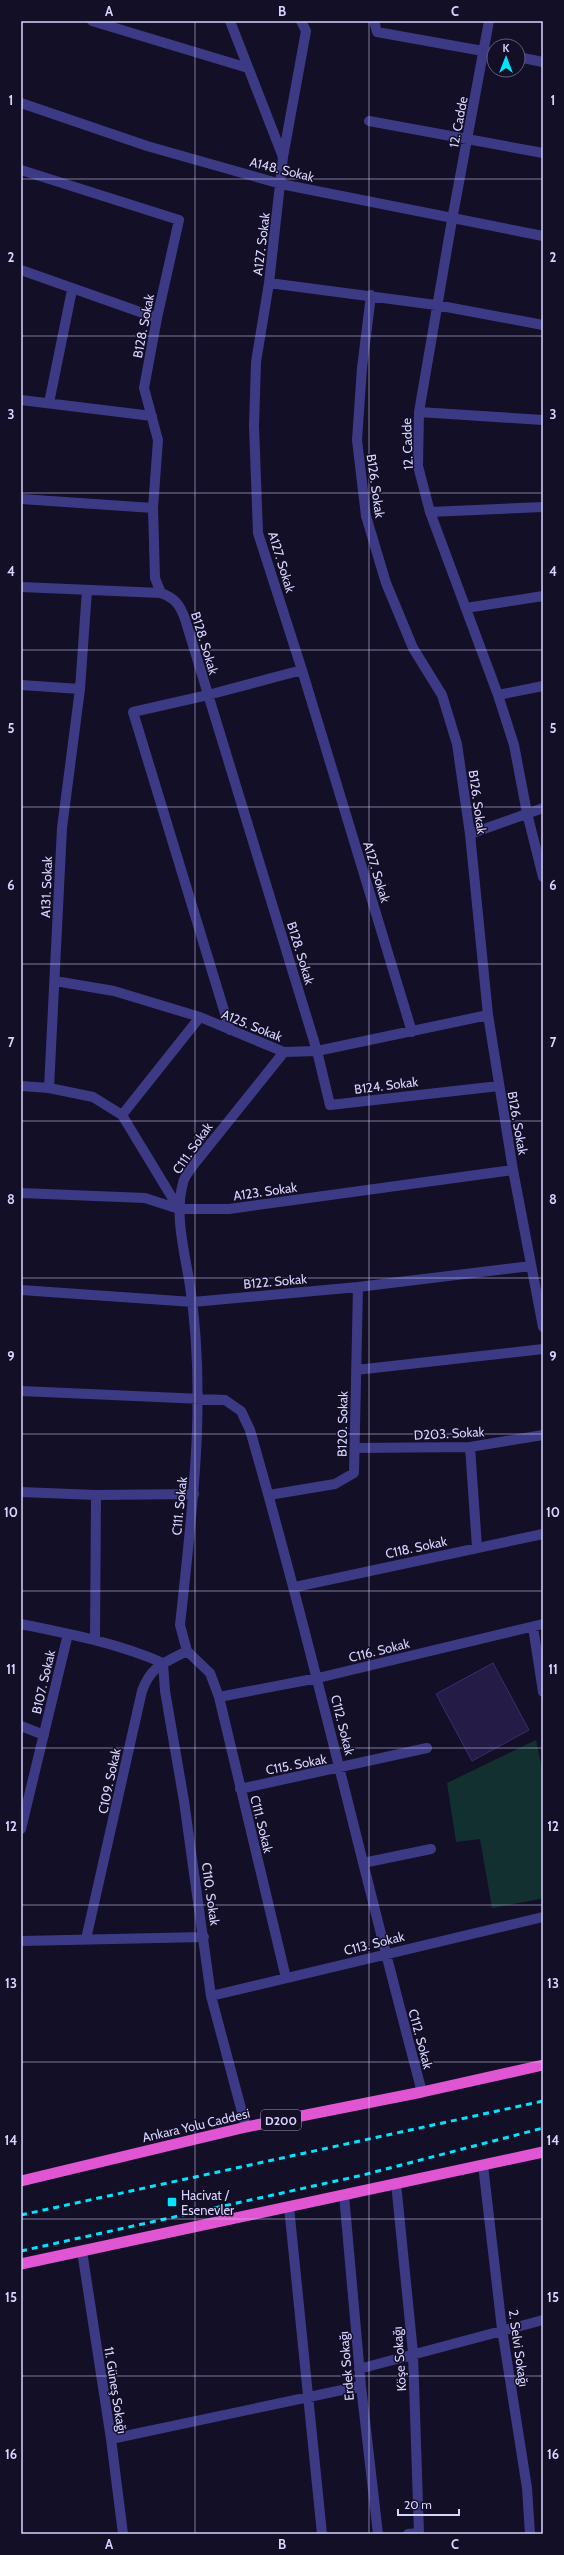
<svg xmlns="http://www.w3.org/2000/svg" width="564" height="2555" font-family="Cabin,sans-serif">
	<rect width="100%" height="100%" fill="#130f26"/>
	<path fill="#12302f" d="M 536,1740 L 543,1774 L 543,1896 L 540,1899 L 492,1908 L 480,1839 L 456,1842 L 447,1783 Z"/>
	<path fill="#241b47" stroke="#3b2d73" d="M 493,1663 L 529,1730 L 472,1761 L 436,1694 Z"/>
	<g fill="none" stroke-linecap="round" stroke-linejoin="round">
		<path stroke="#3d3a85" stroke-width="10" d="M 92,21 L 248,68
			M 230,21 L 283,157 L 269,283 L 256,362 L 254,426 L 258,533 L 302,670 L 412,1032
			M 374,21 L 377,32 L 494,53
			M 489,21 L 452,220 L 419,412 L 418,466 L 430,512 L 498,695 L 514,745 L 527,813 L 543,877
			M 518,57 L 543,62
			M 21,103 L 147,146 L 281,184 L 543,236
			M 369,121 L 543,153
			M 283,157 L 306,31 L 301,21
			M 21,170 L 179,220 L 157,318 L 144,388 L 158,440 L 153,508 L 155,578 L 161,593 C 175,598 180,605 185,619 L 317,1051 L 330,1105 L 499,1086
			M 21,270 L 157,318
			M 269,283 L 436,305 L 543,325
			M 371,295 L 362,368 L 357,440 L 366,516 L 386,583 L 413,648 L 442,695 L 457,744 L 470,834 L 488,1015 L 513,1170 L 543,1327
			M 21,400 L 152,416
			M 49,403 L 72,290
			M 419,412 L 543,420
			M 21,499 L 153,508
			M 430,512 L 543,507
			M 21,587 L 161,593
			M 466,608 L 543,596
			M 21,685 L 80,689
			M 498,695 L 543,686
			M 470,834 L 543,808
			M 55,981 L 114,991 L 200,1017 L 284,1052 L 317,1051 L 488,1015
			M 230,1030 L 133,712 L 208,695 L 302,670
			M 284,1052 L 195,1163 C 191,1169 184,1176 183,1183 C 174,1216 185,1253 190,1286 C 207,1399 192,1512 180,1625 L 187,1651 L 210,1673 L 219,1697 L 286,1978
			M 21,1086 L 49,1088 L 93,1097 L 122,1115 L 179,1209
			M 49,1088 L 62,828 L 80,689 L 87,590
			M 122,1115 L 200,1017
			M 21,1193 L 145,1198 L 179,1209 L 229,1209 L 513,1170
			M 21,1290 L 193,1302 L 358,1287 L 531,1266
			M 356,1370 L 543,1349
			M 21,1391 L 225,1400 L 241,1411 L 250,1430 C 313,1649 363,1872 422,2092
			M 470,1447 L 477,1547
			M 355,1448 L 470,1447 L 543,1435
			M 21,1492 L 96,1495 L 194,1494
			M 269,1495 L 335,1484 L 354,1473 L 358,1287
			M 295,1587 L 543,1534
			M 21,1624 C 70,1634 117,1643 163,1663 L 165,1691 L 184,1801 L 211,1996 L 246,2127
			M 533,1627 L 543,1692
			M 95,1639 L 96,1495
			M 219,1697 L 318,1678 L 543,1624
			M 21,1726 L 44,1735
			M 240,1789 L 427,1748
			M 21,1829 L 68,1634
			M 363,1863 L 431,1849
			M 86,1939 L 142,1691 C 151,1666 164,1663 187,1651
			M 21,1941 L 204,1937
			M 211,1996 L 543,1917
			M 483,2165 L 502,2329 L 527,2488 L 530,2534
			M 396,2183 L 413,2353 L 419,2534
			M 344,2195 L 361,2386 L 378,2534
			M 289,2207 L 322,2534
			M 82,2251 L 111,2439 L 123,2534
			M 359,2369 L 543,2320
			M 111,2439 L 361,2386
			M 408,2534 L 419,2533"/>
		<path stroke="#e055d1" stroke-width="11" d="M 21,2181 L 246,2127 L 422,2092 L 543,2065
			M 21,2264 L 543,2152"/>
		<path stroke="#00e5ff" stroke-width="3" stroke-dasharray="6 5" stroke-linecap="butt" d="M 21,2215 L 543,2101
			M 21,2251 L 363,2175 L 543,2128"/>
	</g>
	<path fill="none" stroke="#d9d4ff" stroke-width="1" stroke-opacity="0.55" d="M 195,21 L 195,2534M 369,21 L 369,2534M 21,179 L 543,179M 21,336 L 543,336M 21,493 L 543,493M 21,650 L 543,650M 21,807 L 543,807M 21,964 L 543,964M 21,1121 L 543,1121M 21,1278 L 543,1278M 21,1434 L 543,1434M 21,1591 L 543,1591M 21,1748 L 543,1748M 21,1905 L 543,1905M 21,2062 L 543,2062M 21,2219 L 543,2219M 21,2376 L 543,2376"/>
	<rect fill="#00e5ff" stroke="#130f26" stroke-width="1.5" x="167" y="2197" width="10" height="10" rx="2"/>
	<g text-anchor="middle" dominant-baseline="central" stroke-width="3" stroke-linejoin="round" paint-order="stroke">
		<rect fill="#130f26" stroke="#9e99be" stroke-width="1" x="261" y="2110" width="40" height="20" rx="3"/>
		<g font-size="12" font-weight="bold" fill="#d9d4ff">
			<text x="281" y="2120">D200</text>
		</g>
		<g font-size="13" fill="#d9d4ff" stroke="#130f26">
			<text transform="translate(458 122) rotate(-79)">12. Cadde</text>
			<text transform="translate(282 169) rotate(14)">A148. Sokak</text>
			<text transform="translate(261 244) rotate(-83)">A127. Sokak</text>
			<text transform="translate(143 326) rotate(-79)">B128. Sokak</text>
			<text transform="translate(407 444) rotate(-92)">12. Cadde</text>
			<text transform="translate(376 486) rotate(82)">B126. Sokak</text>
			<text transform="translate(282 562) rotate(73)">A127. Sokak</text>
			<text transform="translate(205 643) rotate(73)">B128. Sokak</text>
			<text transform="translate(478 802) rotate(82)">B126. Sokak</text>
			<text transform="translate(377 872) rotate(73)">A127. Sokak</text>
			<text transform="translate(46 887) rotate(-88)">A131. Sokak</text>
			<text transform="translate(301 953) rotate(73)">B128. Sokak</text>
			<text transform="translate(252 1025) rotate(22)">A125. Sokak</text>
			<text transform="translate(386 1085) rotate(-7)">B124. Sokak</text>
			<text transform="translate(518 1123) rotate(80)">B126. Sokak</text>
			<text transform="translate(192 1148) rotate(-55)">C111. Sokak</text>
			<text transform="translate(265 1191) rotate(-8)">A123. Sokak</text>
			<text transform="translate(275 1281) rotate(-5)">B122. Sokak</text>
			<text transform="translate(342 1424) rotate(-89)">B120. Sokak</text>
			<text transform="translate(449 1433) rotate(-3)">D203. Sokak</text>
			<text transform="translate(179 1506) rotate(-84)">C111. Sokak</text>
			<text transform="translate(416 1547) rotate(-12)">C118. Sokak</text>
			<text transform="translate(379 1650) rotate(-14)">C116. Sokak</text>
			<text transform="translate(43 1682) rotate(-77)">B107. Sokak</text>
			<text transform="translate(343 1725) rotate(76)">C112. Sokak</text>
			<text transform="translate(296 1764) rotate(-11)">C115. Sokak</text>
			<text transform="translate(109 1781) rotate(-78)">C109. Sokak</text>
			<text transform="translate(262 1824) rotate(76)">C111. Sokak</text>
			<text transform="translate(211 1894) rotate(82)">C110. Sokak</text>
			<text transform="translate(374 1943) rotate(-14)">C113. Sokak</text>
			<text transform="translate(421 2039) rotate(75)">C112. Sokak</text>
			<text transform="translate(196 2125) rotate(-13)">Ankara Yolu Caddesi</text>
			<text transform="translate(519 2348) rotate(82)">2. Selvi Sokağı</text>
			<text transform="translate(399 2359) rotate(-94)">Köşe Sokağı</text>
			<text transform="translate(346 2366) rotate(-95)">Erdek Sokağı</text>
			<text transform="translate(116 2390) rotate(81)">11. Güneş Sokağı</text>
		</g>
		<g font-size="13" fill="#d9d4ff" stroke="#130f26" text-anchor="start">
			<text x="181" y="2195">Hacivat /<tspan x="181" dy="15">Esenevler</tspan></text>
		</g>
	</g>
	<rect width="564" height="2555" fill="none" stroke="#130f26" stroke-width="44"/>
	<g transform="translate(506 58)"><circle r="19" fill="#130f26" stroke="#625e7d"/>
	<path d="M0-3L7 15L0 10L-7 15Z" fill="#00e5ff"/>
	<text y="-6" font-size="11" font-weight="bold" text-anchor="middle" fill="#d9d4ff">K</text>
	</g>
	<path d="M398 2509v6h61v-6" fill="none" stroke="#d9d4ff" stroke-width="2"/>
	<text x="404" y="2509" font-size="12" fill="#d9d4ff" stroke="#130f26" stroke-width="3" paint-order="stroke">20 m</text>
	<rect x="22" y="22" width="520" height="2511" fill="none" stroke="#d9d4ff" stroke-width="1.5"/>
	<g font-size="13" text-anchor="middle" font-weight="bold" fill="#d9d4ff">
		<text x="109" y="16">A</text>
		<text x="282" y="16">B</text>
		<text x="455" y="16">C</text>
		<text x="11" y="105">1</text>
		<text x="553" y="105">1</text>
		<text x="11" y="262">2</text>
		<text x="553" y="262">2</text>
		<text x="11" y="419">3</text>
		<text x="553" y="419">3</text>
		<text x="11" y="576">4</text>
		<text x="553" y="576">4</text>
		<text x="11" y="733">5</text>
		<text x="553" y="733">5</text>
		<text x="11" y="890">6</text>
		<text x="553" y="890">6</text>
		<text x="11" y="1047">7</text>
		<text x="553" y="1047">7</text>
		<text x="11" y="1204">8</text>
		<text x="553" y="1204">8</text>
		<text x="11" y="1361">9</text>
		<text x="553" y="1361">9</text>
		<text x="11" y="1517">10</text>
		<text x="553" y="1517">10</text>
		<text x="11" y="1674">11</text>
		<text x="553" y="1674">11</text>
		<text x="11" y="1831">12</text>
		<text x="553" y="1831">12</text>
		<text x="11" y="1988">13</text>
		<text x="553" y="1988">13</text>
		<text x="11" y="2145">14</text>
		<text x="553" y="2145">14</text>
		<text x="11" y="2302">15</text>
		<text x="553" y="2302">15</text>
		<text x="11" y="2459">16</text>
		<text x="553" y="2459">16</text>
		<text x="109" y="2549">A</text>
		<text x="282" y="2549">B</text>
		<text x="455" y="2549">C</text>
	</g>
</svg>
